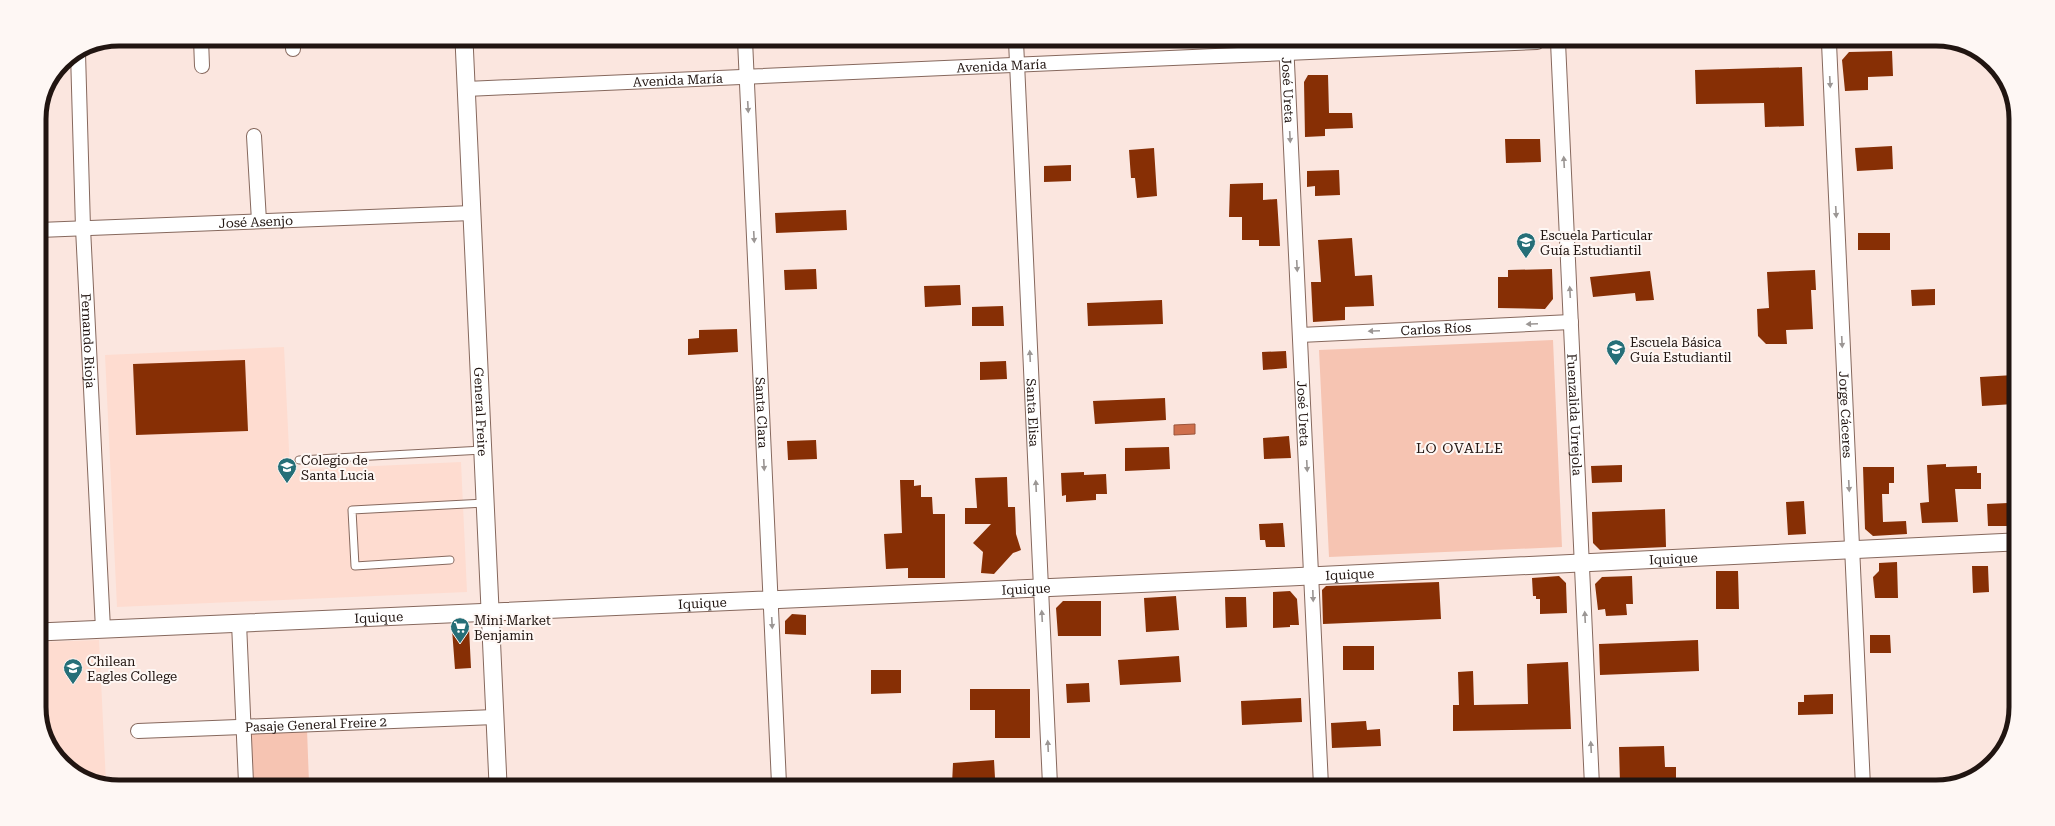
<svg xmlns="http://www.w3.org/2000/svg" width="2055" height="826" font-family="'Roboto Serif',serif">
	<rect width="100%" height="100%" fill="#fbe6df"/>
	<path fill="#fedcd0" d="M 284,347 L 290,470 L 461,462 L 467,592 L 117,607 L 105,355 Z
		M 99,640 L 106,783 L 93,783 L 56,756 L 45,727 L 42,642 Z"/>
	<path fill="#f6c4b2" d="M 1553,340 L 1562,547 L 1329,557 L 1319,350 Z
		M 307,729 L 309,783 L 251,783 L 249,731 Z"/>
	<path fill="#ce6f4c" stroke="#9a543a" d="M 1195,424 L 1195,434 L 1174,435 L 1174,425 Z"/>
	<path fill="#872f05" d="M 1892,51 L 1893,76 L 1868,77 L 1868,90 L 1845,91 L 1842,60 L 1849,52 Z
		M 1802,67 L 1804,126 L 1765,127 L 1764,103 L 1696,104 L 1695,70 Z
		M 1308,75 L 1328,75 L 1329,113 L 1352,113 L 1353,128 L 1325,129 L 1325,136 L 1305,137 L 1304,82 Z
		M 1505,139 L 1540,139 L 1541,162 L 1506,163 Z
		M 1892,146 L 1893,169 L 1857,171 L 1855,148 Z
		M 1154,148 L 1157,196 L 1137,198 L 1135,178 L 1131,178 L 1129,150 Z
		M 1071,165 L 1071,181 L 1044,182 L 1044,166 Z
		M 1339,170 L 1340,195 L 1315,196 L 1315,186 L 1307,187 L 1307,171 Z
		M 1263,183 L 1263,200 L 1277,199 L 1280,246 L 1259,246 L 1259,240 L 1242,240 L 1242,217 L 1229,217 L 1230,184 Z
		M 846,210 L 847,230 L 776,233 L 775,213 Z
		M 1858,233 L 1890,233 L 1890,250 L 1858,250 Z
		M 1352,238 L 1355,276 L 1372,275 L 1374,306 L 1345,307 L 1345,320 L 1313,322 L 1311,282 L 1321,282 L 1318,240 Z
		M 816,269 L 817,289 L 785,290 L 784,270 Z
		M 1552,269 L 1553,299 L 1545,309 L 1498,308 L 1498,277 L 1508,277 L 1508,270 Z
		M 1815,270 L 1816,290 L 1811,290 L 1813,329 L 1786,330 L 1787,344 L 1766,344 L 1758,336 L 1757,309 L 1769,308 L 1767,272 Z
		M 1650,271 L 1654,300 L 1636,301 L 1635,293 L 1593,297 L 1590,277 Z
		M 960,285 L 961,305 L 925,307 L 924,286 Z
		M 1935,289 L 1935,305 L 1912,306 L 1911,290 Z
		M 1162,300 L 1163,324 L 1088,326 L 1087,303 Z
		M 1003,306 L 1004,326 L 972,326 L 972,307 Z
		M 737,329 L 738,352 L 688,355 L 688,339 L 699,338 L 699,330 Z
		M 1286,351 L 1287,368 L 1263,370 L 1262,352 Z
		M 245,360 L 248,431 L 136,435 L 133,364 Z
		M 1006,361 L 1007,379 L 980,380 L 980,362 Z
		M 2014,375 L 2014,404 L 1982,406 L 1980,377 Z
		M 1165,398 L 1166,420 L 1095,424 L 1093,401 Z
		M 1289,436 L 1291,458 L 1264,459 L 1263,438 Z
		M 816,440 L 817,459 L 788,460 L 787,441 Z
		M 1169,447 L 1170,469 L 1125,471 L 1125,448 Z
		M 1946,464 L 1946,467 L 1977,466 L 1977,473 L 1981,473 L 1981,489 L 1955,489 L 1958,522 L 1922,523 L 1920,503 L 1929,502 L 1927,465 Z
		M 1622,465 L 1622,482 L 1592,483 L 1591,466 Z
		M 1863,467 L 1894,467 L 1894,483 L 1889,483 L 1889,494 L 1882,494 L 1883,522 L 1906,521 L 1907,534 L 1873,536 L 1865,529 Z
		M 1084,472 L 1084,475 L 1106,474 L 1107,494 L 1096,494 L 1096,500 L 1066,502 L 1066,495 L 1062,496 L 1061,473 Z
		M 1007,477 L 1008,507 L 1015,507 L 1016,534 L 1021,550 L 1013,553 L 994,574 L 981,573 L 983,552 L 973,543 L 991,524 L 965,524 L 965,508 L 977,508 L 975,478 Z
		M 900,480 L 914,480 L 914,486 L 921,485 L 921,497 L 932,497 L 933,514 L 945,514 L 945,578 L 908,578 L 908,568 L 886,569 L 884,534 L 902,533 Z
		M 1804,501 L 1806,534 L 1788,535 L 1786,502 Z
		M 2008,503 L 2009,526 L 1988,526 L 1987,504 Z
		M 1665,509 L 1666,547 L 1600,550 L 1593,543 L 1592,512 Z
		M 1283,523 L 1285,547 L 1266,547 L 1265,540 L 1260,540 L 1259,524 Z
		M 1897,562 L 1898,598 L 1875,598 L 1873,577 L 1879,571 L 1879,563 Z
		M 1972,566 L 1988,566 L 1989,592 L 1973,593 Z
		M 1716,571 L 1738,571 L 1739,609 L 1716,609 Z
		M 1559,576 L 1566,583 L 1567,613 L 1540,614 L 1540,599 L 1536,599 L 1536,596 L 1533,596 L 1532,578 Z
		M 1632,576 L 1633,604 L 1626,604 L 1627,615 L 1606,616 L 1605,609 L 1598,610 L 1595,584 L 1602,577 Z
		M 1439,582 L 1441,619 L 1323,624 L 1322,590 L 1326,586 Z
		M 1290,591 L 1297,599 L 1299,625 L 1290,625 L 1290,627 L 1273,628 L 1273,592 Z
		M 1176,596 L 1179,630 L 1146,632 L 1144,598 Z
		M 1225,597 L 1246,597 L 1247,627 L 1226,628 Z
		M 1063,601 L 1101,601 L 1101,636 L 1058,636 L 1056,608 Z
		M 792,614 L 806,615 L 806,635 L 785,634 L 785,621 Z
		M 469,628 L 471,668 L 455,669 L 452,629 Z
		M 1870,635 L 1890,635 L 1891,653 L 1870,653 Z
		M 1698,640 L 1699,671 L 1600,675 L 1599,644 Z
		M 1343,646 L 1374,646 L 1374,670 L 1343,670 Z
		M 1179,656 L 1181,682 L 1120,685 L 1118,660 Z
		M 1568,662 L 1571,729 L 1453,731 L 1453,705 L 1459,705 L 1458,672 L 1473,671 L 1474,705 L 1528,704 L 1527,664 Z
		M 871,670 L 901,670 L 901,693 L 871,694 Z
		M 1089,683 L 1090,702 L 1067,703 L 1066,684 Z
		M 970,689 L 1030,689 L 1030,738 L 995,738 L 995,710 L 970,710 Z
		M 1833,694 L 1833,714 L 1798,715 L 1798,702 L 1804,702 L 1804,695 Z
		M 1301,698 L 1302,722 L 1242,725 L 1241,701 Z
		M 1366,721 L 1367,730 L 1380,729 L 1381,746 L 1332,748 L 1331,723 Z
		M 1664,746 L 1665,767 L 1676,767 L 1676,782 L 1620,783 L 1619,747 Z
		M 994,760 L 995,778 L 966,779 L 966,784 L 952,784 L 953,763 Z"/>
	<g fill="none" stroke-linecap="round" stroke-linejoin="round">
		<defs>
			<path id="service" d="M 299,460 L 483,450
				M 450,560 L 355,566 L 352,510 L 485,503"/>
			<g id="minor">
				<path d="M 201,39 L 202,66"/>
				<path d="M 293,39 L 293,49"/>
				<path id="s1" d="M 745,40 L 779,784"/>
				<path id="s2" d="M 1016,41 L 1050,785"/>
				<path id="s3" d="M 1286,42 L 1321,786"/>
				<path id="s4" d="M 1558,42 L 1592,786"/>
				<path id="s5" d="M 1829,43 L 1863,787"/>
				<path id="s6" d="M 78,53 L 83,228 L 103,629"/>
				<path id="s7" d="M 466,89 L 1537,42"/>
				<path d="M 254,136 L 259,221"/>
				<path id="s8" d="M 39,230 L 472,213"/>
				<path id="s9" d="M 1300,335 L 1571,322"/>
				<path d="M 239,623 L 246,783"/>
				<path id="s10" d="M 138,731 L 495,717"/>
			</g>
			<g id="tertiary">
				<path id="s11" d="M 464,40 L 498,784"/>
				<path id="s12" d="M 39,632 L 1289,577 L 2013,542"/>
			</g>
		</defs>
		<use href="#service" stroke="#86685d" stroke-width="9"/>
		<use href="#minor" stroke="#86685d" stroke-width="16"/>
		<use href="#tertiary" stroke="#86685d" stroke-width="19"/>
		<use href="#service" stroke="#fff" stroke-width="7"/>
		<use href="#minor" stroke="#fff" stroke-width="14"/>
		<use href="#tertiary" stroke="#fff" stroke-width="17"/>
	</g>
	<defs><path id="oneway-solid" d="M-6-.8H1V-3.2L6.5 0L1 3.2V.8H-6Z"/></defs>
	<g fill="#9b9694">
		<use href="#oneway-solid" transform="translate(1830 82) rotate(87)"/>
		<use href="#oneway-solid" transform="translate(748 107) rotate(87)"/>
		<use href="#oneway-solid" transform="translate(1290 137) rotate(87)"/>
		<use href="#oneway-solid" transform="translate(1564 162) rotate(-93)"/>
		<use href="#oneway-solid" transform="translate(1836 212) rotate(87)"/>
		<use href="#oneway-solid" transform="translate(754 237) rotate(87)"/>
		<use href="#oneway-solid" transform="translate(1297 266) rotate(87)"/>
		<use href="#oneway-solid" transform="translate(1570 292) rotate(-93)"/>
		<use href="#oneway-solid" transform="translate(1532 324) rotate(177)"/>
		<use href="#oneway-solid" transform="translate(1374 331) rotate(177)"/>
		<use href="#oneway-solid" transform="translate(1842 342) rotate(87)"/>
		<use href="#oneway-solid" transform="translate(1030 356) rotate(-93)"/>
		<use href="#oneway-solid" transform="translate(764 465) rotate(87)"/>
		<use href="#oneway-solid" transform="translate(1307 466) rotate(87)"/>
		<use href="#oneway-solid" transform="translate(1036 486) rotate(-93)"/>
		<use href="#oneway-solid" transform="translate(1849 486) rotate(87)"/>
		<use href="#oneway-solid" transform="translate(1313 596) rotate(88)"/>
		<use href="#oneway-solid" transform="translate(1042 616) rotate(-93)"/>
		<use href="#oneway-solid" transform="translate(1585 617) rotate(-93)"/>
		<use href="#oneway-solid" transform="translate(772 623) rotate(87)"/>
		<use href="#oneway-solid" transform="translate(1048 746) rotate(-93)"/>
		<use href="#oneway-solid" transform="translate(1591 747) rotate(-93)"/>
	</g>
	<defs>
		<symbol id="school-pin" viewBox="-11 -11 22 30"><path d="M0 17L-7.5 6A9.5 9.5 0 1 1 7.5 6Z" fill="#266f78" stroke="#fef7f4"/><path d="M0-5L7-2L0 1L-7-2ZM-4 1L0 2.5L4 1V4Q0 6-4 4Z" fill="#fff"/></symbol>
		<symbol id="supermarket-pin" viewBox="-11 -11 22 30"><path d="M0 17L-7.5 6A9.5 9.5 0 1 1 7.5 6Z" fill="#266f78" stroke="#fef7f4"/><path d="M-6-5.5h2.5l.6 2H6L4.5 2H-2.5L-4.4-4H-6ZM-1.5 3.2a1.3 1.3 0 1 0 .1 0ZM3 3.2a1.3 1.3 0 1 0 .1 0Z" fill="#fff"/></symbol>
	</defs>
	<g fill-rule="evenodd">
		<use href="#school-pin" x="1515" y="231" width="22" height="30"/>
		<use href="#school-pin" x="1605" y="338" width="22" height="30"/>
		<use href="#school-pin" x="276" y="456" width="22" height="30"/>
		<use href="#supermarket-pin" x="449" y="616" width="22" height="30"/>
		<use href="#school-pin" x="62" y="657" width="22" height="30"/>
	</g>
	<g text-anchor="middle" dominant-baseline="central" stroke-width="4" stroke-linejoin="round" paint-order="stroke">
		<g font-size="13" fill="#211511" stroke="#fef7f4">
			<text stroke="none"><textPath href="#s7" startOffset="536">Avenida María</textPath></text>
			<text stroke="none"><textPath href="#s7" startOffset="212">Avenida María</textPath></text>
			<text stroke="none"><textPath href="#s3" startOffset="48">José Ureta</textPath></text>
			<text stroke="none"><textPath href="#s8" startOffset="217">José Asenjo</textPath></text>
			<text stroke="none"><textPath href="#s9" startOffset="136">Carlos Ríos</textPath></text>
			<text stroke="none"><textPath href="#s6" startOffset="288">Fernando Rioja</textPath></text>
			<text stroke="none"><textPath href="#s11" startOffset="372">General Freire</textPath></text>
			<text stroke="none"><textPath href="#s1" startOffset="373">Santa Clara</textPath></text>
			<text stroke="none"><textPath href="#s2" startOffset="372">Santa Elisa</textPath></text>
			<text stroke="none"><textPath href="#s3" startOffset="372">José Ureta</textPath></text>
			<text stroke="none"><textPath href="#s4" startOffset="373">Fuenzalida Urrejola</textPath></text>
			<text stroke="none"><textPath href="#s5" startOffset="372">Jorge Cáceres</textPath></text>
			<text stroke="none"><textPath href="#s12" startOffset="1636">Iquique</textPath></text>
			<text stroke="none"><textPath href="#s12" startOffset="1312">Iquique</textPath></text>
			<text stroke="none"><textPath href="#s12" startOffset="988">Iquique</textPath></text>
			<text stroke="none"><textPath href="#s12" startOffset="664">Iquique</textPath></text>
			<text stroke="none"><textPath href="#s12" startOffset="340">Iquique</textPath></text>
			<text stroke="none"><textPath href="#s10" startOffset="178">Pasaje General Freire 2</textPath></text>
		</g>
		<g font-size="13" fill="#211511" stroke="#fef7f4" text-anchor="start">
			<text x="1540" y="235">Escuela Particular<tspan x="1540" dy="15">Guía Estudiantil</tspan></text>
			<text x="1630" y="342">Escuela Básica<tspan x="1630" dy="15">Guía Estudiantil</tspan></text>
			<text x="301" y="460">Colegio de<tspan x="301" dy="15">Santa Lucia</tspan></text>
			<text x="474" y="620">Mini Market<tspan x="474" dy="15">Benjamin</tspan></text>
			<text x="87" y="661">Chilean<tspan x="87" dy="15">Eagles College</tspan></text>
		</g>
		<g font-size="14" letter-spacing="1" fill="#211511" stroke="#fef7f4">
			<text x="1460" y="448">LO OVALLE</text>
		</g>
	</g>
	<path d="M0 0H2055V826H0ZM119 46H1936A73 73 0 0 1 2009 119V707A73 73 0 0 1 1936 780H119A73 73 0 0 1 46 707V119A73 73 0 0 1 119 46Z" fill="#fef7f4" fill-rule="evenodd"/>
	<path fill="none" stroke="#211511" stroke-width="5" d="M119 46H1936A73 73 0 0 1 2009 119V707A73 73 0 0 1 1936 780H119A73 73 0 0 1 46 707V119A73 73 0 0 1 119 46Z"/>
</svg>
